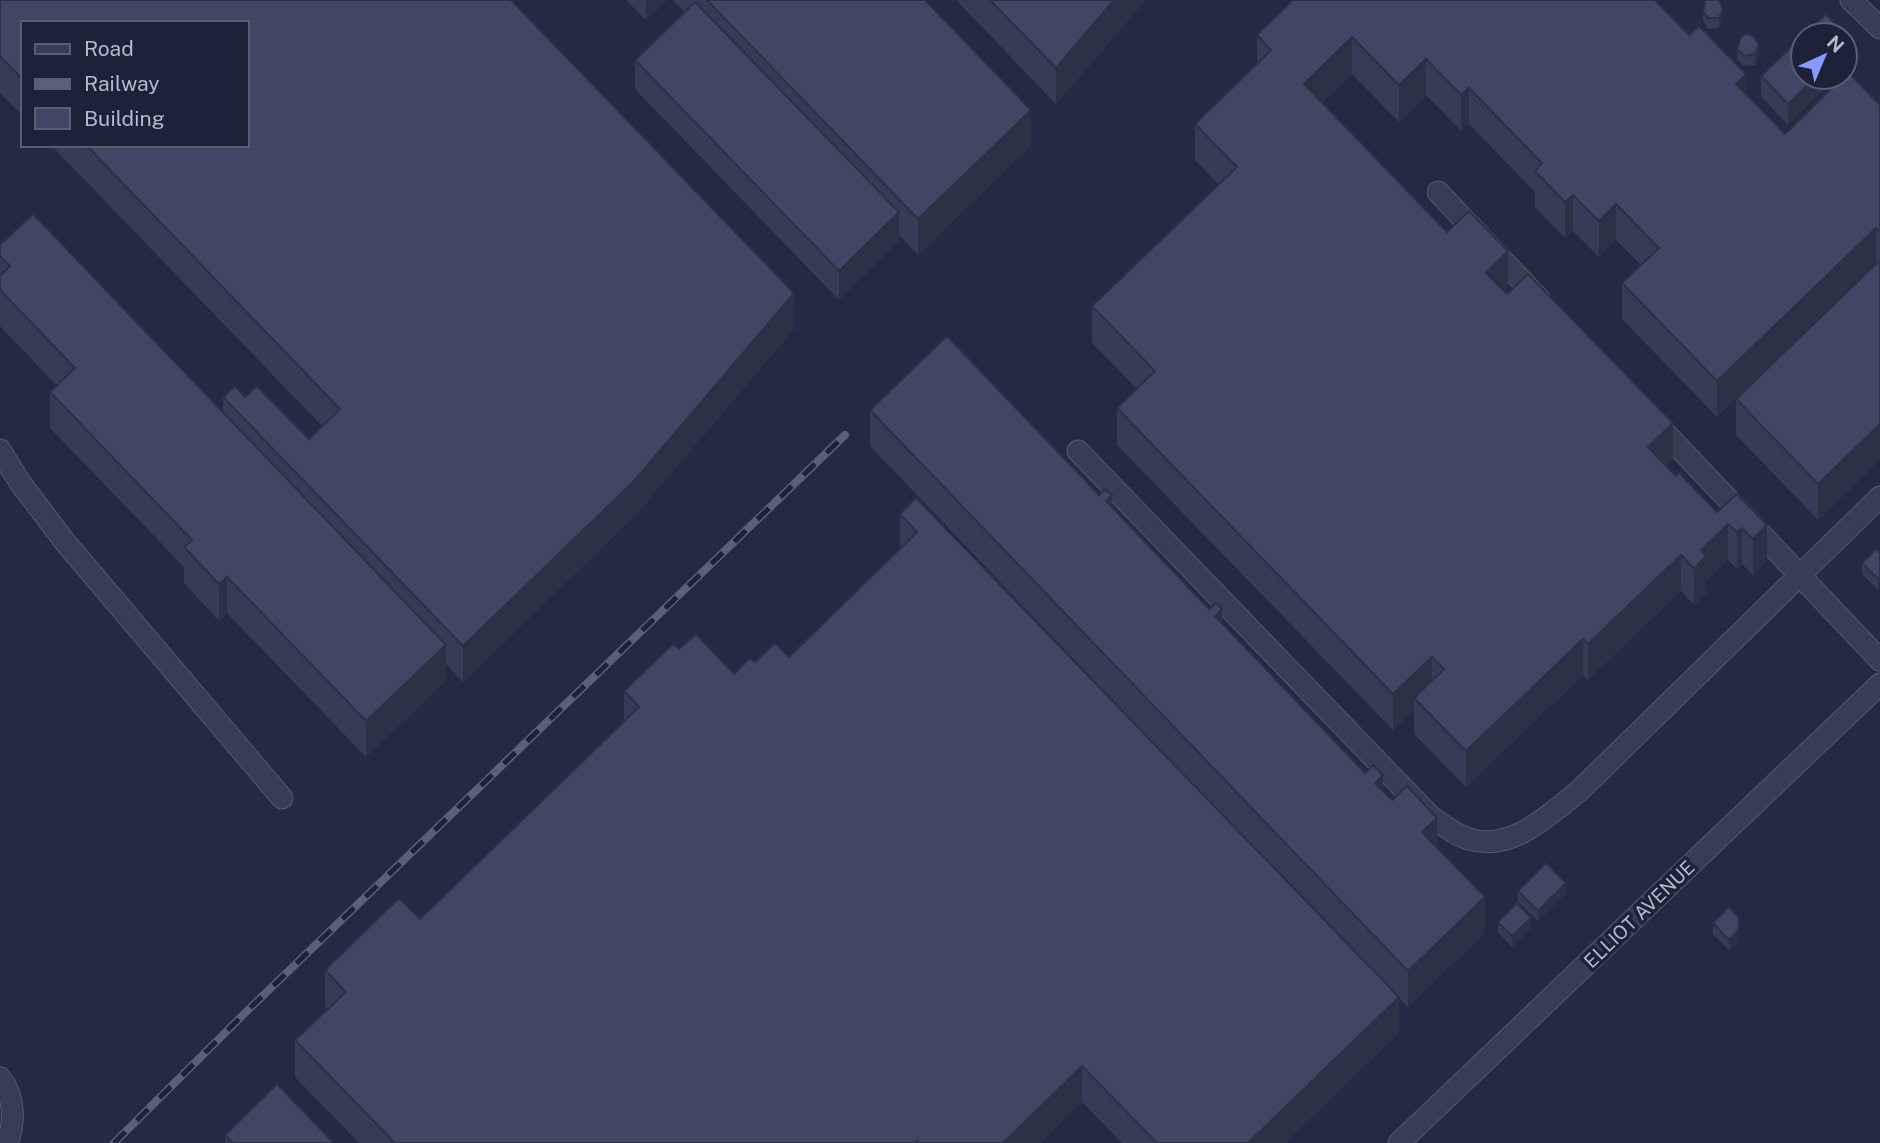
<svg xmlns="http://www.w3.org/2000/svg" width="1880" height="1143" font-family="'Public Sans',sans-serif">
	<rect width="100%" height="100%" fill="#242a43"/>
	<g fill="none" stroke-linecap="round" stroke-linejoin="round">
		<defs>
			<path id="lane" d="M 1851,0 L 1880,28
				M 1438,192 L 1540,300
				M 1653,420 L 1880,660
				M 0,450 L 21,484 L 65,542 L 282,798
				M 1078,451 L 1431,817 C 1442,824 1456,836 1469,839 C 1512,852 1547,816 1578,792 L 1880,497
				M 0,1078 C 15,1095 15,1124 7,1143"/>
			<path id="street" d="M 1399,1143 L 1880,684"/>
		</defs>
		<use href="#lane" stroke="#54586d" stroke-width="23"/>
		<use href="#street" stroke="#54586d" stroke-width="23"/>
		<use href="#lane" stroke="#383d53" stroke-width="21"/>
		<use href="#street" stroke="#383d53" stroke-width="21"/>
		<defs>
			<path id="rail" d="M 114,1143 L 248,1010 L 845,435"/>
		</defs>
		<use href="#rail" stroke="#5a607a" stroke-width="8"/>
		<use href="#rail" stroke="#1d2238" stroke-width="5" stroke-dasharray="16" stroke-linecap="butt"/>
	</g>
	<path fill="#373c56" d="M 0,0 L 794,329 L 634,517 L 463,682 L 446,664 L 446,681 L 366,757 L 227,613 L 219,621 L 184,583 L 184,567 L 50,428 L 50,392 L 56,385 L 0,326 L 0,245 L 223,413 L 223,397 L 245,397 L 309,439 L 322,426 L 51,145 L 247,145 L 23,23 L 23,116 L 0,93 Z
		M 626,0 L 667,0 L 646,20 Z
		M 673,0 L 925,0 L 1031,146 L 918,255 L 899,235 L 899,241 L 839,300 L 635,89 L 635,60 L 684,12 Z
		M 956,0 L 1146,0 L 1056,104 Z
		M 1293,0 L 1746,94 L 1785,134 L 1880,105 L 1880,460 L 1818,520 L 1736,435 L 1736,399 L 1717,417 L 1622,319 L 1622,283 L 1641,265 L 1616,240 L 1599,257 L 1573,231 L 1565,238 L 1535,207 L 1535,192 L 1469,124 L 1461,131 L 1426,95 L 1399,122 L 1352,74 L 1322,102 L 1447,232 L 1508,288 L 1504,291 L 1673,459 L 1666,466 L 1676,476 L 1717,512 L 1737,494 L 1767,561 L 1753,575 L 1742,564 L 1737,569 L 1728,560 L 1706,582 L 1706,593 L 1694,605 L 1681,591 L 1588,680 L 1583,675 L 1466,787 L 1414,734 L 1414,710 L 1393,730 L 1117,445 L 1117,408 L 1137,389 L 1092,343 L 1092,306 L 1219,185 L 1195,160 L 1195,124 L 1257,64 L 1257,35 Z
		M 1706,0 L 1723,20 L 1719,28 L 1708,29 L 1703,21 L 1703,11 Z
		M 1803,36 L 1788,125 L 1761,96 L 1761,76 Z
		M 1737,49 L 1759,55 L 1755,65 L 1744,66 L 1737,59 Z
		M 870,410 L 1112,508 L 1437,848 L 1485,933 L 1408,1007 L 1399,998 L 1399,1033 L 1285,1143 L 1122,1143 L 1082,1102 L 1040,1143 L 359,1143 L 295,1077 L 295,1040 L 327,1009 L 325,1006 L 325,970 L 420,919 L 624,721 L 624,691 L 679,649 L 734,674 L 755,662 L 789,657 L 900,549 L 900,514 L 1308,904 L 870,446 Z
		M 1880,553 L 1880,588 L 1878,590 L 1862,574 L 1862,563 Z
		M 1518,891 L 1566,894 L 1538,921 L 1518,902 Z
		M 1498,922 L 1531,928 L 1512,947 L 1498,932 Z
		M 1713,923 L 1739,929 L 1738,941 L 1729,950 L 1713,934 Z
		M 225,1135 L 334,1143 L 225,1143 Z"/>
	<path fill="#2d3146" d="M 646,0 L 667,0 L 646,20 Z
		M 1114,0 L 1146,0 L 1056,104 L 1056,68 Z
		M 1723,10 L 1723,20 L 1719,28 L 1719,18 Z
		M 1352,37 L 1352,74 L 1304,120 L 1304,84 Z
		M 1852,42 L 1852,63 L 1845,69 L 1845,49 Z
		M 1759,45 L 1759,55 L 1755,65 L 1755,54 Z
		M 1426,59 L 1426,95 L 1399,122 L 1399,85 Z
		M 1746,74 L 1746,110 L 1736,84 Z
		M 1816,77 L 1837,77 L 1788,125 L 1788,104 Z
		M 1469,88 L 1469,124 L 1461,131 L 1461,95 Z
		M 1031,110 L 1031,146 L 918,255 L 918,219 Z
		M 1573,195 L 1573,231 L 1565,238 L 1565,202 Z
		M 1616,204 L 1616,240 L 1599,257 L 1599,221 Z
		M 899,212 L 899,241 L 839,300 L 839,271 Z
		M 1876,228 L 1876,264 L 1717,417 L 1717,381 Z
		M 1508,251 L 1508,288 L 1486,309 L 1486,273 Z
		M 794,293 L 794,329 L 634,517 L 463,682 L 463,646 Z
		M 1673,423 L 1673,459 L 1648,484 L 1648,447 Z
		M 1880,424 L 1880,460 L 1818,520 L 1818,484 Z
		M 1112,495 L 1112,531 L 1106,501 Z
		M 1728,524 L 1728,560 L 1706,582 L 1706,593 L 1694,605 L 1694,569 L 1701,550 Z
		M 1767,525 L 1767,561 L 1753,575 L 1753,539 Z
		M 1742,528 L 1742,564 L 1737,569 L 1737,532 Z
		M 1681,555 L 1681,591 L 1588,680 L 1588,644 Z
		M 227,577 L 227,613 L 219,621 L 219,584 Z
		M 1880,577 L 1880,588 L 1878,590 L 1878,579 Z
		M 1222,609 L 1222,645 L 1215,616 Z
		M 1583,639 L 1583,675 L 1466,787 L 1466,751 Z
		M 446,645 L 446,681 L 366,757 L 366,721 Z
		M 1432,657 L 1432,693 L 1414,698 L 1414,710 L 1393,730 L 1393,694 Z
		M 1383,775 L 1383,812 L 1375,783 Z
		M 1437,818 L 1437,854 L 1422,832 Z
		M 1566,883 L 1566,894 L 1538,921 L 1538,911 Z
		M 1485,897 L 1485,933 L 1408,1007 L 1408,971 Z
		M 1531,918 L 1531,928 L 1512,947 L 1512,936 Z
		M 1739,918 L 1738,941 L 1729,950 L 1729,940 Z
		M 1399,997 L 1399,1033 L 1285,1143 L 1248,1143 Z
		M 1082,1066 L 1082,1102 L 1040,1143 L 1003,1143 Z"/>
	<path fill="#404664" stroke="#2d3146" stroke-width="2" d="M 0,0 L 511,0 L 794,293 L 634,481 L 463,646 L 223,397 L 235,386 L 245,397 L 257,386 L 309,439 L 340,409 L 86,145 L 247,145 L 247,23 L 23,23 L 23,80 L 0,56 Z
		M 707,0 L 925,0 L 1031,110 L 918,219 Z
		M 990,0 L 1114,0 L 1056,68 Z
		M 1293,0 L 1655,0 L 1689,35 L 1699,26 L 1746,74 L 1736,84 L 1785,134 L 1843,77 L 1845,77 L 1845,75 L 1848,72 L 1880,105 L 1880,232 L 1876,228 L 1717,381 L 1622,283 L 1659,248 L 1616,204 L 1599,221 L 1573,195 L 1565,202 L 1535,171 L 1542,163 L 1469,88 L 1461,95 L 1426,59 L 1399,85 L 1352,37 L 1304,84 L 1447,232 L 1469,211 L 1508,251 L 1486,273 L 1507,294 L 1528,274 L 1673,423 L 1648,447 L 1676,476 L 1679,473 L 1717,512 L 1737,494 L 1767,525 L 1753,539 L 1742,528 L 1737,532 L 1728,524 L 1701,550 L 1706,556 L 1694,569 L 1681,555 L 1588,644 L 1583,639 L 1466,751 L 1414,698 L 1444,669 L 1432,657 L 1393,694 L 1117,408 L 1155,371 L 1092,306 L 1237,167 L 1195,124 L 1271,50 L 1257,35 Z
		M 1706,0 L 1719,0 L 1723,10 L 1719,18 L 1708,18 L 1703,11 Z
		M 695,2 L 899,212 L 839,271 L 635,60 Z
		M 1826,14 L 1845,35 L 1804,35 Z
		M 1746,34 L 1753,36 L 1759,45 L 1755,54 L 1744,56 L 1737,49 L 1741,37 Z
		M 1845,35 L 1852,42 L 1845,49 Z
		M 1803,36 L 1803,77 L 1816,77 L 1788,104 L 1761,76 Z
		M 33,214 L 446,645 L 366,721 L 227,577 L 219,584 L 184,547 L 192,540 L 50,392 L 75,368 L 0,290 L 0,276 L 10,266 L 0,256 L 0,245 Z
		M 1880,260 L 1880,424 L 1818,484 L 1736,399 Z
		M 947,336 L 1099,495 L 1105,489 L 1112,495 L 1106,501 L 1209,609 L 1216,603 L 1222,609 L 1215,616 L 1365,773 L 1373,765 L 1383,775 L 1375,783 L 1392,800 L 1407,786 L 1437,818 L 1422,832 L 1485,897 L 1408,971 L 870,410 Z
		M 916,498 L 1399,997 L 1248,1143 L 1157,1143 L 1082,1066 L 1003,1143 L 918,1143 L 917,1141 L 915,1143 L 395,1143 L 295,1040 L 346,992 L 325,970 L 399,898 L 420,919 L 639,707 L 624,691 L 673,644 L 679,649 L 696,634 L 734,674 L 750,658 L 755,662 L 775,643 L 789,657 L 917,532 L 900,514 Z
		M 1876,549 L 1880,553 L 1880,577 L 1878,579 L 1862,563 Z
		M 1546,863 L 1566,883 L 1538,911 L 1518,891 Z
		M 1517,903 L 1531,918 L 1512,936 L 1498,922 Z
		M 1729,907 L 1739,918 L 1738,930 L 1729,940 L 1713,923 Z
		M 277,1084 L 334,1143 L 233,1143 L 225,1135 Z"/>
	<g text-anchor="middle" dominant-baseline="central" stroke-width="7" stroke-linejoin="round" paint-order="stroke">
		<g font-size="19" fill="#b6b9cd" stroke="#1d2238">
			<text transform="translate(1639 914) rotate(-44)">ELLIOT AVENUE</text>
		</g>
	</g>
	<rect x="21" y="21" width="228" height="126" fill="#1d2238" stroke="#5a5e74" stroke-width="2"/>
	<rect x="35" y="44" width="35" height="10" fill="#383d53" stroke="#5a5e74" stroke-width="2"/>
	<text x="84" y="56" font-size="21" fill="#b6b9cd">Road</text>
	<rect x="35" y="79" width="35" height="10" fill="#5a607a" stroke="#5a5e74" stroke-width="2"/>
	<text x="84" y="91" font-size="21" fill="#b6b9cd">Railway</text>
	<rect x="35" y="108" width="35" height="21" fill="#404664" stroke="#5a5e74" stroke-width="2"/>
	<text x="84" y="126" font-size="21" fill="#b6b9cd">Building</text>
	<g transform="translate(1824 56) rotate(44)"><circle r="33" fill="#1d2238" stroke="#5a5e74" stroke-width="2"/>
	<path d="M0-5L12 26L0 18L-12 26Z" fill="#889aff"/>
	<text y="-10" font-size="19" font-weight="bold" text-anchor="middle" fill="#b6b9cd">N</text>
	</g>
</svg>
